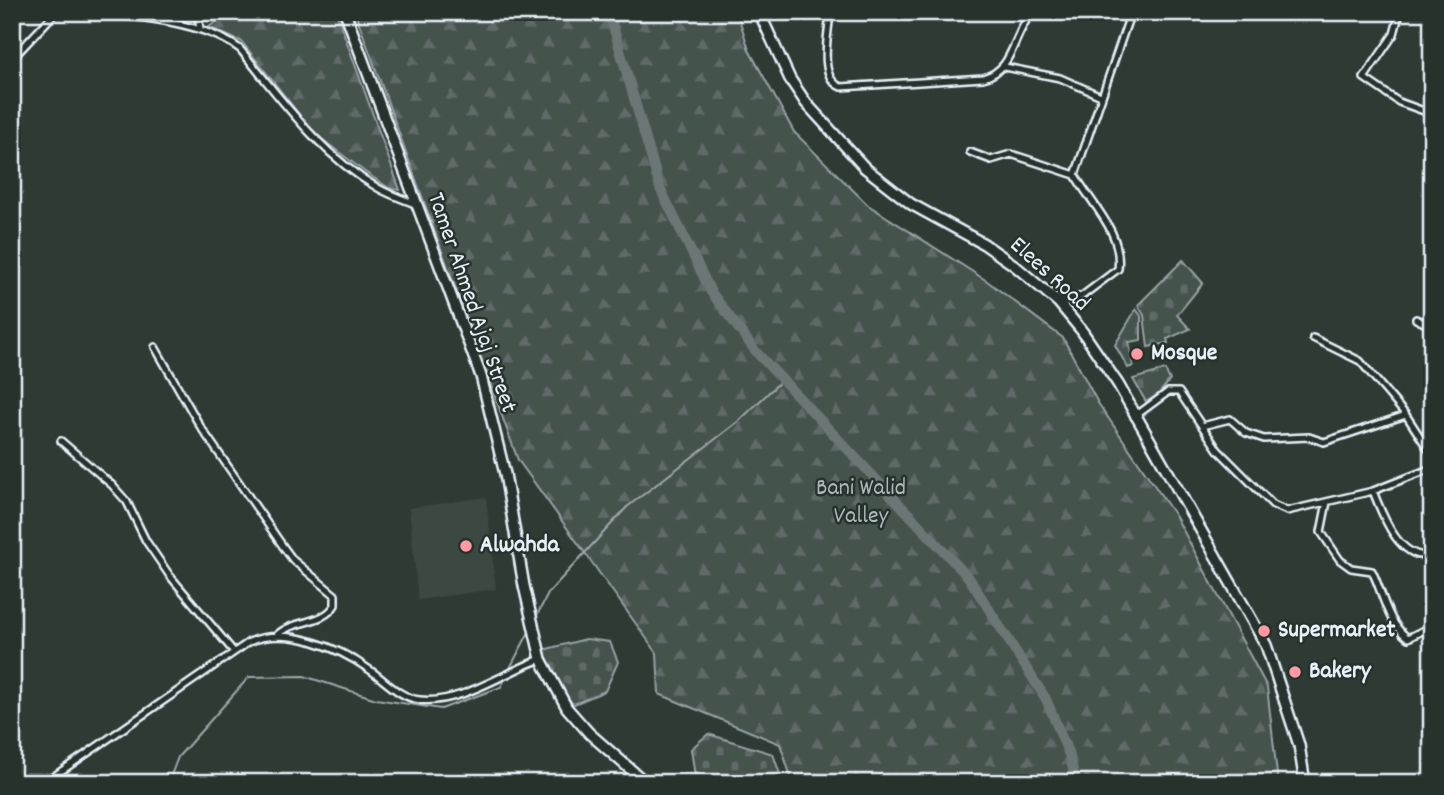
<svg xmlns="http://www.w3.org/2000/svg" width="1444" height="795" font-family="Dekko,sans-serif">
	<defs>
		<pattern id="forest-firs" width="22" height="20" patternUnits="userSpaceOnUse" patternTransform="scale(1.75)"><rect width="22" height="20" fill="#45524e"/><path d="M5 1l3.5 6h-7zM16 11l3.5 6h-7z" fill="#606b68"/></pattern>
		<pattern id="cemetery-stones" width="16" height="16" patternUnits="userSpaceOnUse" patternTransform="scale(1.75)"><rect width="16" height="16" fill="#45524e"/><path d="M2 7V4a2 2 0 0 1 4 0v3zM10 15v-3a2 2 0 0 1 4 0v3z" fill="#606b68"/></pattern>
	</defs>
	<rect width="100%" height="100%" fill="#2e3b35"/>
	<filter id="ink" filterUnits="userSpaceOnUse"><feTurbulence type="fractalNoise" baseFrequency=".0143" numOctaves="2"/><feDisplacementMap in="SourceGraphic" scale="14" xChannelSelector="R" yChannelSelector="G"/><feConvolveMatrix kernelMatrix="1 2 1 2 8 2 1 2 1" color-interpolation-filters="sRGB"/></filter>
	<g filter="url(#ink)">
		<path fill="#3b4843" d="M 486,497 L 496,589 L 418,600 L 409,508 Z"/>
		<path fill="url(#forest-firs)" stroke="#96a2a3" stroke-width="2" d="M 223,12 L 336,12 L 400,190 L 389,188 L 365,172 L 314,133 L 242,42 L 209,27 L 223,17 Z
			M 355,12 L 737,12 L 749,50 L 794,132 L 868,205 L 987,281 L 1063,338 L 1098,403 L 1176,517 L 1267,687 L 1278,783 L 793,783 L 780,744 L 659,694 L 657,653 L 518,460 Z"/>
		<path fill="url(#cemetery-stones)" stroke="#96a2a3" stroke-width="2" d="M 1183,260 L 1203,283 L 1177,315 L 1190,329 L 1167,339 L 1168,343 L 1148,347 L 1144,315 L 1138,305 Z
			M 1136,309 L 1141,316 L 1141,340 L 1129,342 L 1133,366 L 1128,368 L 1115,345 Z
			M 1165,370 L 1170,380 L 1157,396 L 1146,402 L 1133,379 Z
			M 586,639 L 610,642 L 618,662 L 605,691 L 574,704 L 565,698 L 543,650 Z
			M 708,734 L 773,754 L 783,783 L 696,783 L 691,749 Z"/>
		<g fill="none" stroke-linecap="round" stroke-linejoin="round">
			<path stroke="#9da8a9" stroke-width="2" d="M 536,617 L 549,592 L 627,507 L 739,421 L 782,380
				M 509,670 L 529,632
				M 168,783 L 178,757 L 249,677 L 304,676 L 376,699 L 441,709 L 501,687 L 505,679"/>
			<path stroke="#6b7775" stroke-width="10" d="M 609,12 L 660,188 L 711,292 L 757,353 L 969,578 L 1046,699 L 1070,757 L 1076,783"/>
			<defs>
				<path id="minor" d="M 59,12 C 112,14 197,17 240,49 C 282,100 319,154 378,188 C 390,195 405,200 418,205
					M 197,12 L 200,28
					M 830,12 C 829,33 817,78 841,87 L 983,78 C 1014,70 1011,38 1032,12
					M 1400,12 L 1394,34 L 1364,78 L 1399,102 L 1432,114
					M 12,59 L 56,12
					M 1005,67 L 1060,78 L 1101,96
					M 970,152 L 991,160 L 1011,154 L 1075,175
					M 1058,302 L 1082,296 L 1118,269 C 1123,232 1091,204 1075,175 L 1131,12
					M 1416,319 L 1432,327
					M 1313,338 L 1360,361 L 1406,415 L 1432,455
					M 155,347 L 200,426 L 282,545 L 293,560 L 335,595 L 335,605 C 323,625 294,619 277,635
					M 1134,417 L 1168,392 L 1179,392 L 1218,450 L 1273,505 L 1287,511 L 1373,491 L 1432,468
					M 1202,426 L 1230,419 L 1246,433 L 1264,439 L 1309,437 L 1324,442 L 1406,415
					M 61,441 L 112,485 L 127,502 L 146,541 L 170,576 L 234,652
					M 1373,491 C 1382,514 1399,562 1432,555
					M 1327,502 L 1321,532 L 1340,560 L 1351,568 L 1372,571 C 1383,593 1387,623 1408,638 L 1432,626
					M 44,783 L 249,642 C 287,626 338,647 370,670 C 386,681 400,698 420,700 C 459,705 505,672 541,659"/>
				<path id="primary" d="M 345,12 L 481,376 L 505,474 L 524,586 L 541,659 L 567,708 L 589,733 L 646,783"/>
				<path id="trunk" d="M 759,12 L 790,79 L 806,103 L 865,168 L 911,204 L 984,244 L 1014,265 L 1058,302 L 1082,331 L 1118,384 L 1266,645 L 1299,745 L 1305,783"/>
			</defs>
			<use href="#minor" stroke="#e8f1f8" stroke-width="10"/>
			<use href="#primary" stroke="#e8f1f8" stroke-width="14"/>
			<use href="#trunk" stroke="#e8f1f8" stroke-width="14"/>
			<use href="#minor" stroke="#26332d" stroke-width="5"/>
			<use href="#primary" stroke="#26332d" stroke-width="9"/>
			<use href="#trunk" stroke="#26332d" stroke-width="9"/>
		</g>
	</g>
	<g fill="#ff9aa2" stroke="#26332d" stroke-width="2.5">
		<circle cx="1137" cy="354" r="7"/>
		<circle cx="466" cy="546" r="7"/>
		<circle cx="1264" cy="631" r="7"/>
		<circle cx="1295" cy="672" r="7"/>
	</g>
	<g text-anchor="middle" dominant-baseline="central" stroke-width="5" stroke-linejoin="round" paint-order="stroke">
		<g font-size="24" fill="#e8f1f8" stroke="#26332d">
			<text transform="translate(1049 275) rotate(42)">Elees Road</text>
			<text transform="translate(471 303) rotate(71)">Tamer Ahmed Ajaj Street</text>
		</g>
		<g font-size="24" font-weight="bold" fill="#e8f1f8" stroke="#26332d" text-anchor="start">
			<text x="1151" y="354">Mosque</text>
			<text x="480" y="546">Alwahda</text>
			<text x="1278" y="631">Supermarket</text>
			<text x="1309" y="672">Bakery</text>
		</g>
		<g font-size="24" fill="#afb9bc" stroke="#26332d">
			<text x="861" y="489">Bani Walid<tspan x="861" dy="28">Valley</tspan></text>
		</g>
	</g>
	<rect width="1444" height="795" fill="none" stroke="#26332d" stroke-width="42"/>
	<rect x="21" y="21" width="1402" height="753" fill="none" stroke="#e8f1f8" stroke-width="2.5" filter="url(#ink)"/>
</svg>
